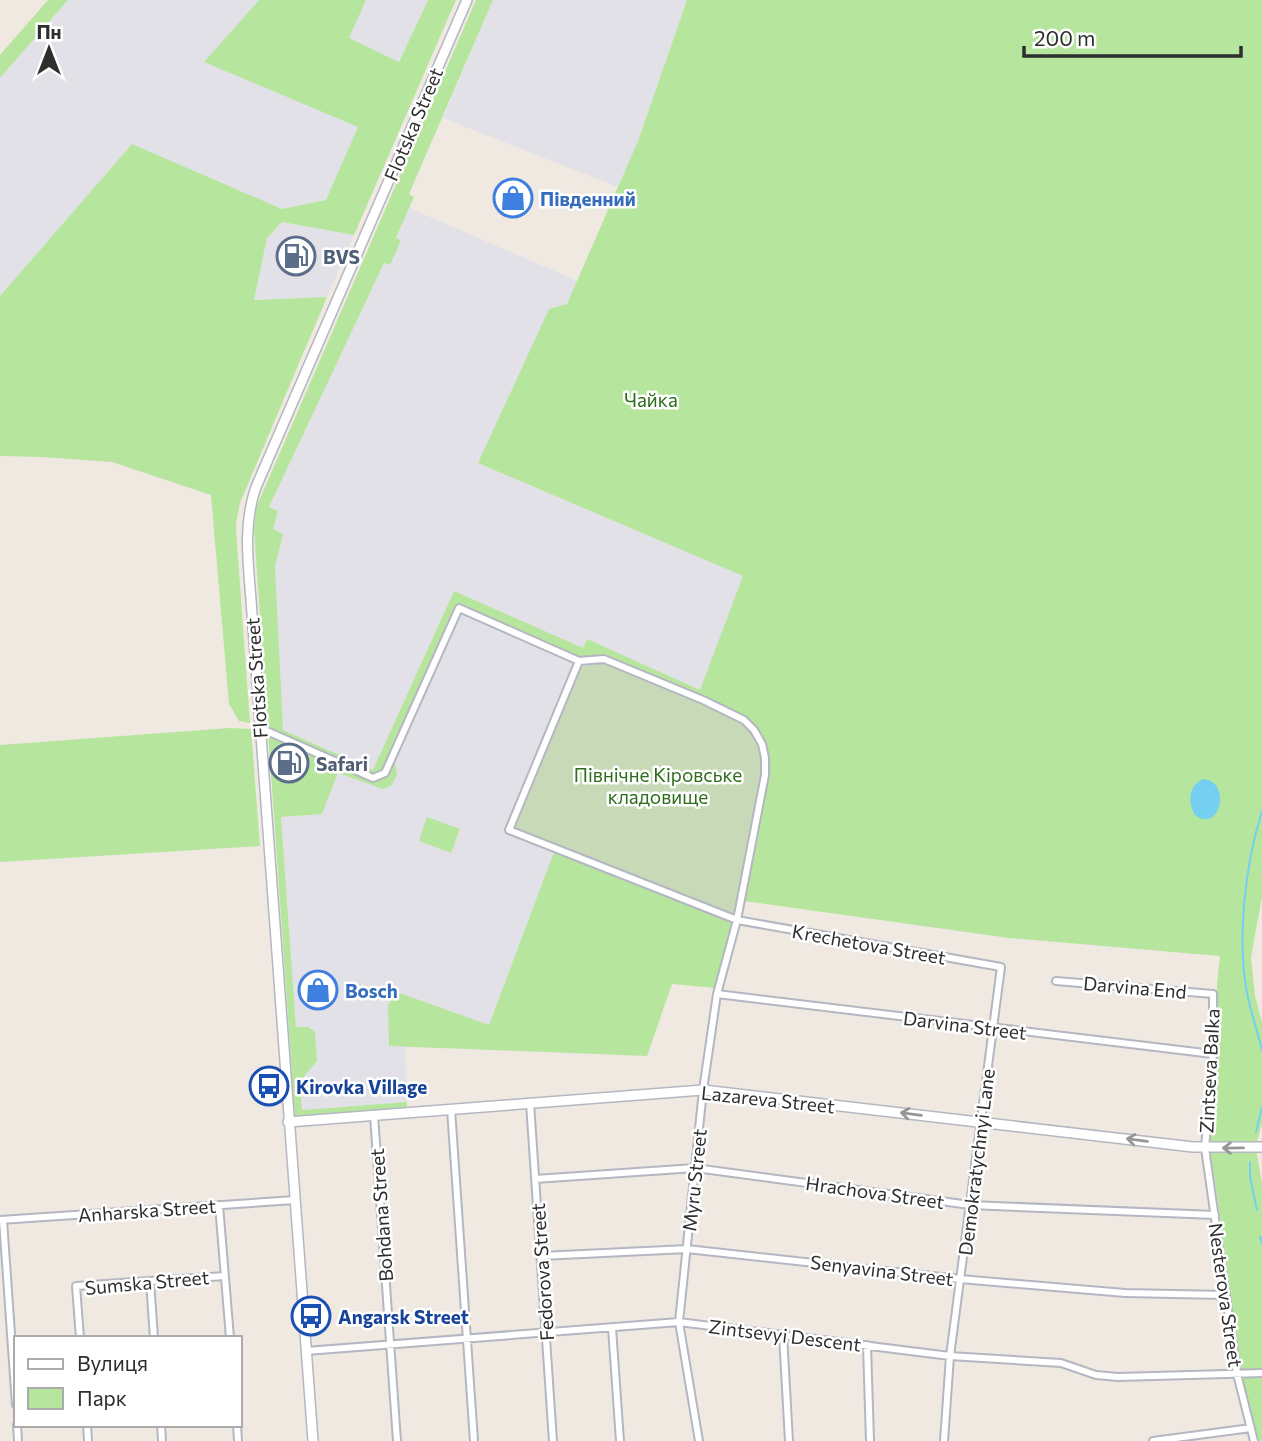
<svg xmlns="http://www.w3.org/2000/svg" width="1262" height="1441" font-family="Commissioner,sans-serif">
	<rect width="100%" height="100%" fill="#efe9e1"/>
	<path fill="#e3e1e8" d="M 68,0 L 259,0 L 205,62 L 359,127 L 326,200 L 282,209 L 132,144 L 0,296 L 0,78 Z
		M 366,0 L 428,0 L 399,62 L 349,38 Z
		M 493,0 L 687,0 L 638,141 L 618,187 L 443,118 Z
		M 409,208 L 578,281 L 567,305 L 478,463 L 744,576 L 700,690 L 588,640 L 583,648 L 454,591 L 373,771 L 283,730 L 275,567 L 283,534 L 273,529 L 269,507 L 384,263 L 390,265 L 401,242 L 396,239 Z
		M 282,222 L 354,235 L 327,297 L 254,300 L 267,238 Z
		M 461,613 L 573,663 L 504,832 L 554,852 L 489,1026 L 398,992 L 389,1046 L 405,1046 L 407,1102 L 302,1110 L 299,1081 L 317,1061 L 315,1033 L 308,1027 L 296,1028 L 281,817 L 322,814 L 338,773 L 383,789 L 397,774 L 395,762 Z"/>
	<path fill="#b6e59e" d="M 48,0 L 68,0 L 0,78 L 0,55 Z
		M 259,0 L 366,0 L 349,38 L 399,62 L 428,0 L 456,0 L 354,235 L 282,222 L 267,238 L 254,300 L 327,297 L 240,503 L 236,524 L 237,544 L 250,723 L 239,721 L 229,704 L 211,495 L 112,462 L 42,457 L 0,456 L 0,296 L 132,144 L 282,209 L 326,200 L 358,127 L 204,62 Z
		M 476,0 L 493,0 L 409,194 L 414,197 L 396,238 L 401,241 L 390,265 L 384,263 L 269,507 L 278,511 L 273,529 L 283,534 L 275,567 L 283,730 L 373,770 L 454,591 L 583,648 L 587,639 L 700,690 L 743,576 L 478,463 L 549,309 L 567,304 L 638,141 L 687,0 L 1262,0 L 1262,897 L 1251,957 L 1255,996 L 1262,1022 L 1262,1124 L 1256,1144 L 1209,1145 L 1217,1056 L 1217,984 L 1220,956 L 1009,938 L 744,901 L 769,775 L 767,750 L 757,728 L 745,717 L 725,706 L 605,654 L 576,657 L 573,663 L 461,613 L 395,762 L 397,774 L 392,785 L 383,789 L 338,773 L 322,814 L 281,817 L 296,1027 L 308,1027 L 315,1032 L 317,1061 L 300,1081 L 302,1110 L 407,1102 L 407,1109 L 295,1117 L 254,530 L 256,508 Z
		M 230,728 L 251,729 L 260,846 L 0,862 L 0,745 Z
		M 427,817 L 460,829 L 451,853 L 419,841 Z
		M 554,852 L 733,922 L 716,988 L 672,984 L 647,1056 L 389,1046 L 388,1005 L 397,992 L 489,1025 Z
		M 1256,1150 L 1262,1183 L 1262,1370 L 1241,1370 C 1229,1297 1223,1224 1210,1151 Z
		M 1262,1377 L 1262,1441 L 1259,1441 L 1242,1378 Z"/>
	<path fill="#c8d9b8" d="M 606,663 C 635,675 739,711 753,733 C 762,746 763,760 763,775 L 735,916 L 515,828 L 582,666 Z"/>
	<path fill="#75cff0" d="M 1204,779 C 1231,782 1221,832 1196,816 C 1187,804 1188,784 1204,779 Z"/>
	<g fill="none" stroke-linecap="round" stroke-linejoin="round">
		<path stroke="#75cff0" stroke-width="2" d="M 1262,811 C 1245,865 1236,942 1248,998 C 1252,1016 1258,1033 1262,1050
			M 1256,1132 L 1262,1108
			M 1250,1162 L 1250,1177 L 1257,1210
			M 1260,1237 L 1262,1243"/>
		<defs>
			<path id="street" d="M 579,661 L 509,830 L 737,920 L 1001,967 L 950,1356 L 944,1441
				M 260,728 L 373,778 L 385,773 L 459,608 L 579,661 L 604,659 L 703,700 L 744,720 L 754,730 L 762,744 L 765,758 L 765,775 L 737,920 L 717,994 L 703,1090 L 679,1322 L 699,1441
				M 1056,981 L 1213,994 L 1213,1054 L 1205,1148 L 1237,1374 L 1254,1441
				M 717,994 L 1213,1054
				M 530,1103 L 553,1441
				M 451,1109 L 474,1441
				M 374,1115 L 397,1441
				M 535,1179 L 695,1168 L 970,1205 L 1215,1215
				M 219,1205 L 230,1338
				M 0,1220 L 295,1200
				M 3,1220 L 16,1405
				M 541,1256 L 687,1249 L 960,1279 L 1125,1293 L 1224,1295
				M 150,1281 L 154,1338
				M 612,1328 L 620,1441
				M 783,1335 L 789,1441
				M 80,1338 L 76,1286 L 225,1276
				M 867,1345 L 870,1441
				M 306,1351 L 679,1322 L 950,1356 L 1061,1363 L 1096,1375 L 1118,1377 L 1262,1373
				M 17,1425 L 18,1441
				M 87,1425 L 88,1441
				M 161,1425 L 162,1441
				M 237,1425 L 238,1441
				M 1153,1441 L 1251,1428"/>
			<path id="secondary" d="M 288,1122 L 703,1090 L 1193,1147 L 1262,1147
				M 313,1441 L 251,600 C 248,561 243,524 256,487 L 467,0"/>
		</defs>
		<use href="#street" stroke="#b4b7c1" stroke-width="10"/>
		<use href="#secondary" stroke="#b4b7c1" stroke-width="12"/>
		<use href="#street" stroke="#fff" stroke-width="6"/>
		<use href="#secondary" stroke="#fff" stroke-width="9"/>
	</g>
	<defs><path id="oneway-shaft" d="M-6 0H5M1.5-3L5.5 0L1.5 3" fill="none" stroke-width="1.6" stroke-linecap="round" stroke-linejoin="round" transform="scale(1.75)"/></defs>
	<g stroke="#969696">
		<use href="#oneway-shaft" transform="translate(911 1114) rotate(-173)"/>
		<use href="#oneway-shaft" transform="translate(1137 1140) rotate(-173)"/>
		<use href="#oneway-shaft" transform="translate(1233 1148) rotate(179)"/>
	</g>
	<defs>
		<symbol id="shop-ring" viewBox="-11 -11 22 22"><circle r="9.5" fill="#fff" stroke="#3f7fe0" stroke-width="1.5"/><path d="M-5-2.5h2.3a2.7 3.5 0 0 1 5.4 0H5L5.5 6h-11ZM-1.5-2.5h3a1.5 2.3 0 0 0-3 0Z" fill="#3f7fe0"/></symbol>
		<symbol id="fuel-ring" viewBox="-11 -11 22 22"><circle r="9.5" fill="#fff" stroke="#5c6f8a" stroke-width="1.5"/><path d="M-5.5-6h7V0h2V4h1.3V-2.5L3-4.5l.8-.8L6-3V5H2.5V1h-1V6h-7ZM-4.2-4.7v3.2H.2V-4.7Z" fill="#5c6f8a"/></symbol>
		<symbol id="bus-ring" viewBox="-11 -11 22 22"><circle r="9.5" fill="#fff" stroke="#1a4fb4" stroke-width="1.5"/><path d="M-5-6H5V4H4V6H2V4H-2V6H-4V4H-5ZM-3.5-4V0h7V-4ZM-3.5 1.2v1.5H-2V1.2ZM2 1.2v1.5H3.5V1.2Z" fill="#1a4fb4"/></symbol>
	</defs>
	<g fill-rule="evenodd">
		<use href="#shop-ring" x="491" y="176" width="44" height="44"/>
		<use href="#fuel-ring" x="274" y="234" width="44" height="44"/>
		<use href="#fuel-ring" x="267" y="741" width="44" height="44"/>
		<use href="#shop-ring" x="296" y="968" width="44" height="44"/>
		<use href="#bus-ring" x="247" y="1064" width="44" height="44"/>
		<use href="#bus-ring" x="289" y="1294" width="44" height="44"/>
	</g>
	<g text-anchor="middle" dominant-baseline="central" stroke-width="5" stroke-linejoin="round" paint-order="stroke">
		<g font-size="19" fill="#2e2e2e" stroke="#fff">
			<text transform="translate(413 124) rotate(-67)">Flotska Street</text>
			<text transform="translate(256 678) rotate(-94)">Flotska Street</text>
			<text transform="translate(869 944) rotate(10)">Krechetova Street</text>
			<text transform="translate(1135 987) rotate(5)">Darvina End</text>
			<text transform="translate(965 1025) rotate(7)">Darvina Street</text>
			<text transform="translate(1209 1071) rotate(-87)">Zintseva Balka</text>
			<text transform="translate(768 1099) rotate(6)">Lazareva Street</text>
			<text transform="translate(976 1162) rotate(-83)">Demokratychnyi Lane</text>
			<text transform="translate(694 1180) rotate(-84)">Myru Street</text>
			<text transform="translate(875 1192) rotate(8)">Hrachova Street</text>
			<text transform="translate(147 1210) rotate(-4)">Anharska Street</text>
			<text transform="translate(381 1215) rotate(-94)">Bohdana Street</text>
			<text transform="translate(882 1270) rotate(7)">Senyavina Street</text>
			<text transform="translate(542 1272) rotate(-94)">Fedorova Street</text>
			<text transform="translate(147 1282) rotate(-5)">Sumska Street</text>
			<text transform="translate(1226 1295) rotate(82)">Nesterova Street</text>
			<text transform="translate(785 1335) rotate(7)">Zintsevyi Descent</text>
		</g>
		<g font-size="19" font-weight="bold" fill="#366cbe" stroke="#fff" text-anchor="start">
			<text x="540" y="198">Південний</text>
			<text x="345" y="990">Bosch</text>
		</g>
		<g font-size="19" font-weight="bold" fill="#4e5e75" stroke="#fff" text-anchor="start">
			<text x="323" y="256">BVS</text>
			<text x="316" y="763">Safari</text>
		</g>
		<g font-size="19" fill="#2c6e1b" stroke="#fff">
			<text x="651" y="399">Чайка</text>
			<text x="658" y="774">Північне Кіровське<tspan x="658" dy="22">кладовище</tspan></text>
		</g>
		<g font-size="19" font-weight="bold" fill="#164399" stroke="#fff" text-anchor="start">
			<text x="296" y="1086">Kirovka Village</text>
			<text x="338" y="1316">Angarsk Street</text>
		</g>
	</g>
	<rect x="14" y="1336" width="228" height="91" fill="#ffffff" stroke="#ababab" stroke-width="2"/>
	<rect x="28" y="1359" width="35" height="10" fill="#ffffff" stroke="#ababab" stroke-width="2"/>
	<text x="77" y="1371" font-size="21" fill="#2e2e2e">Вулиця</text>
	<rect x="28" y="1388" width="35" height="21" fill="#b6e59e" stroke="#ababab" stroke-width="2"/>
	<text x="77" y="1406" font-size="21" fill="#2e2e2e">Парк</text>
	<g transform="translate(49 49)" stroke="#ffffff" stroke-width="5" paint-order="stroke">
	<path d="M0-5L12 26L0 18L-12 26Z" fill="#2e2e2e"/>
	<text y="-10" font-size="19" font-weight="bold" text-anchor="middle" fill="#2e2e2e">Пн</text>
	</g>
	<path d="M1024 46v10h217v-10" fill="none" stroke="#2e2e2e" stroke-width="3.5"/>
	<text x="1034" y="46" font-size="21" fill="#2e2e2e" stroke="#ffffff" stroke-width="5" paint-order="stroke">200 m</text>
</svg>
